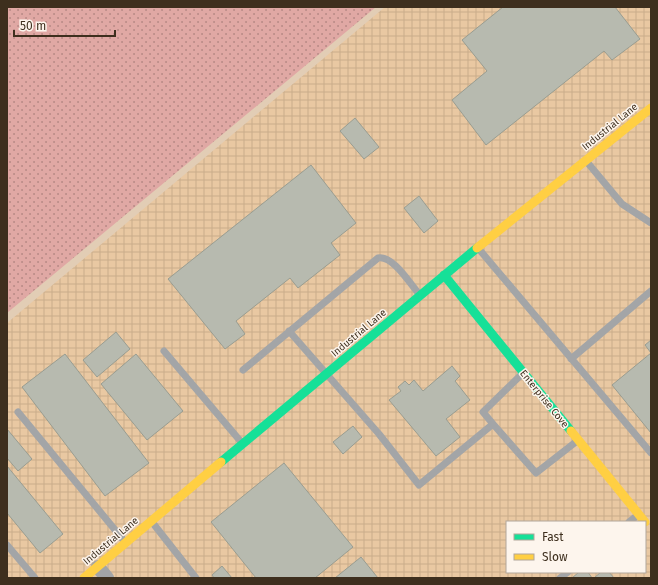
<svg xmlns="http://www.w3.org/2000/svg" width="658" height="585" font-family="'Fira Sans',sans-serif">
	<defs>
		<pattern id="industrial-grid" width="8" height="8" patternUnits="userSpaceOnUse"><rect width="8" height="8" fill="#e9c8a2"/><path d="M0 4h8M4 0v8" fill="none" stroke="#c9ac8b"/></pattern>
		<pattern id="grass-dots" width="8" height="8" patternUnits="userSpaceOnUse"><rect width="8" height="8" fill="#e0a8a4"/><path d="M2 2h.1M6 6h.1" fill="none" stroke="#b78985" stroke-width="1.8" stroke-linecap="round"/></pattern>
	</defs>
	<rect width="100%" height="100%" fill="#e2cdb5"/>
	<path fill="url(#industrial-grid)" fill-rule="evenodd" d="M 385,7 L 651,7 L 651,578 L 7,578 L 7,323 ZM 507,522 L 645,522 L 645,572 L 507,572 Z"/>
	<path fill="url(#grass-dots)" d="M 7,7 L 376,7 L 7,313 Z"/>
	<path fill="#b7baaf" stroke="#999d91" d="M 503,7 L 615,7 L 640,39 L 612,60 L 604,51 L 486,145 L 452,100 L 487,71 L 462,40 Z
		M 355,118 L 379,147 L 364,159 L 340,131 Z
		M 311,165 L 356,223 L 331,243 L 340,255 L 298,288 L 290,278 L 236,321 L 245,334 L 225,349 L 168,279 Z
		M 419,196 L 438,221 L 424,233 L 404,208 Z
		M 116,332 L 130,349 L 97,377 L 83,360 Z
		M 651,340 L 651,353 L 645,345 Z
		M 651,353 L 651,433 L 612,385 Z
		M 65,354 L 149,463 L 105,496 L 22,387 Z
		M 136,354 L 183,411 L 147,440 L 101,384 Z
		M 452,366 L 460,376 L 455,381 L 470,400 L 446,419 L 460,437 L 436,456 L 389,400 L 401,391 L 398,387 L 405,381 L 409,385 L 414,380 L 423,391 Z
		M 353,426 L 362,437 L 343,454 L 333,442 Z
		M 7,429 L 32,459 L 18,471 L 7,458 Z
		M 284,463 L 353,547 L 315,578 L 256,578 L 211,522 Z
		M 7,466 L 63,534 L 40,553 L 7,513 Z
		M 361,557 L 378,578 L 335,578 Z
		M 222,566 L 232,578 L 214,578 L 212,575 Z
		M 579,572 L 588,572 L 592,578 L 572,578 Z
		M 601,572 L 609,572 L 614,578 L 594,578 Z"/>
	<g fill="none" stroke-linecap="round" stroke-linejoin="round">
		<path stroke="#a3a5a7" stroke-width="7" d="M 587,162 L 622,204 L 651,223
			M 478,248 L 651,453
			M 289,331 L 379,434 L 419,485 L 493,424 L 536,473 L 577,441
			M 164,351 L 242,443
			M 571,359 L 651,291
			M 243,370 L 378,258 C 393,255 410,284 420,295
			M 18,412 L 125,542
			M 493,424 L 483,412 L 523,373
			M 152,522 L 196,578
			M 629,522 L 639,514
			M 7,545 L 35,578
			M 560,578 L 568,572"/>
		<path stroke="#a3a5a7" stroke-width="14" d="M 98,567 L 107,578"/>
		<path stroke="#16e098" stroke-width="9" d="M 444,275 L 571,431
			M 221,462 L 477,248"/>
		<path stroke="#ffcf43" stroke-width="9" d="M 477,248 L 651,108
			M 571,431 L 645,522
			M 84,578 L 221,462"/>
	</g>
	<g text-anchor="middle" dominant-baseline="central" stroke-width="3" stroke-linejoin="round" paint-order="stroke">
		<g font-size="10" fill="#3e2f1e" stroke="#fdf5ed">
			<text transform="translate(610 127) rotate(-39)">Industrial Lane</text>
			<text transform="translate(359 333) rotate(-40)">Industrial Lane</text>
			<text transform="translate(544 399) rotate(51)">Enterprise Cove</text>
			<text transform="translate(111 541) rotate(-40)">Industrial Lane</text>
		</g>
	</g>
	<rect width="658" height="585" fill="none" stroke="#3e2f1e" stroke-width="16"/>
	<rect x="506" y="521" width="140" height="52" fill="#fdf5ed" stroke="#b1a69a"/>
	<rect x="514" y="534" width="20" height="6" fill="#16e098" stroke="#b1a69a"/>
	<text x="542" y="541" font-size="12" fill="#3e2f1e">Fast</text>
	<rect x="514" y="554" width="20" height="6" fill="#ffcf43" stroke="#b1a69a"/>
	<text x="542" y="561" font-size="12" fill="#3e2f1e">Slow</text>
	<path d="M14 30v6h101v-6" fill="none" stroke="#3e2f1e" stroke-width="2"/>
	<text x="20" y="30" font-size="12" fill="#3e2f1e" stroke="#fdf5ed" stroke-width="3" paint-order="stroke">50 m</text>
</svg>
